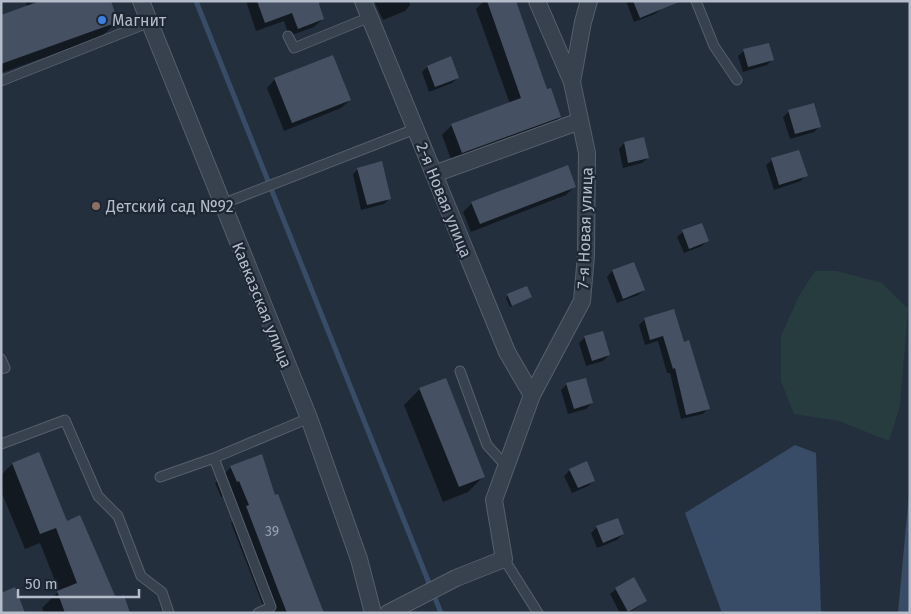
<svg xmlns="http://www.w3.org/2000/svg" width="911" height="614" font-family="'Fira Sans',sans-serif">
	<rect width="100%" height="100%" fill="#242f3e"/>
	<path fill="#263c3f" d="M 815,271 L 837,271 L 882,283 L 908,309 L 900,406 L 889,441 L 839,421 L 794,414 L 781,381 L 781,336 L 799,296 Z"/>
	<path fill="#394c67" d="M 795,445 L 816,453 L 821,613 L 722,613 L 685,513 Z
		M 910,483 L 910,613 L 898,613 Z"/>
	<path fill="#0007" d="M 25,1 L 109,1 L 117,22 L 101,37 L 1,73 L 1,16 L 28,7 Z
		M 246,1 L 317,1 L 323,19 L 314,27 L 289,36 L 284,21 L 256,31 Z
		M 374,1 L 409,1 L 410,5 L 405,11 L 383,20 Z
		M 484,1 L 514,1 L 546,91 L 560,117 L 550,127 L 452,162 L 442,135 L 452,125 L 510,104 L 476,9 Z
		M 626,1 L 658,1 L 661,9 L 655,14 L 634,22 Z
		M 744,51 L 772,60 L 767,65 L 743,72 L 738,56 Z
		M 451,58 L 458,78 L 452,83 L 429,92 L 422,72 L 427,67 Z
		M 275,79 L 350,100 L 341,108 L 284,131 L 267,88 Z
		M 789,111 L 820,126 L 814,132 L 790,139 L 783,117 Z
		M 624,143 L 648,158 L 642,163 L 623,168 L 619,149 Z
		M 772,160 L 806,175 L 801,181 L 774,190 L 766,165 Z
		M 358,169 L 390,198 L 384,204 L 361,210 L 353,174 Z
		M 575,186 L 566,195 L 471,232 L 463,212 L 472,203 Z
		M 683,232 L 707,240 L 702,246 L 684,253 L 677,237 Z
		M 633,263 L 644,290 L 638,295 L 617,303 L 607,277 L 612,271 Z
		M 508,295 L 531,297 L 510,307 L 506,298 Z
		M 645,319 L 683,343 L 708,408 L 703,414 L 681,419 L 670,373 L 667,373 L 658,341 L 645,345 L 639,325 Z
		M 585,337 L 609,355 L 603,361 L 586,366 L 579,343 Z
		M 567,384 L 592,403 L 586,409 L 568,414 L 561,390 Z
		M 420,389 L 484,476 L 468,492 L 443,502 L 404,405 Z
		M 38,453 L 66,523 L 115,600 L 129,613 L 44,613 L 42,608 L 59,591 L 40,543 L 25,549 L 1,491 L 1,475 L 12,464 Z
		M 231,467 L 274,497 L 322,613 L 266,613 L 231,523 L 233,520 L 224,496 L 221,497 L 215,483 Z
		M 570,470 L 594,481 L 588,486 L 572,493 L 564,476 Z
		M 597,527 L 623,534 L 617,540 L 597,548 L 591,533 Z
		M 616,589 L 646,601 L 629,613 L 620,613 L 610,594 Z"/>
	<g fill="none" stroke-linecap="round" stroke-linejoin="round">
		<path stroke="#394c67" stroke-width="5" d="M 196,1 L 441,613"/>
	</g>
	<path fill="#455162" d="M 40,1 L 111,1 L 118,22 L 1,64 L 1,15 Z
		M 257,1 L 320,1 L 319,4 L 324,19 L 298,29 L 292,13 L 265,23 Z
		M 487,1 L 516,1 L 547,89 L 551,88 L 561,117 L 462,153 L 451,124 L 521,98 Z
		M 633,1 L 679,1 L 679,2 L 640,18 Z
		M 769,43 L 774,60 L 748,67 L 743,49 Z
		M 333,55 L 351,100 L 292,123 L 274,78 Z
		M 451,56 L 459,78 L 435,87 L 427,66 Z
		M 814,103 L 821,127 L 795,134 L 788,110 Z
		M 644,137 L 649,158 L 628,163 L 624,142 Z
		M 799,150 L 808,176 L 779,185 L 771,158 Z
		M 382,161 L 391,199 L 367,205 L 357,168 Z
		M 568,165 L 576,187 L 480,224 L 471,202 Z
		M 702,223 L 709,241 L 689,249 L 682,230 Z
		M 634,262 L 645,290 L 623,299 L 612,270 Z
		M 527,286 L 532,297 L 512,306 L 507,294 Z
		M 674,309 L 684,342 L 689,340 L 710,409 L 686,415 L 675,368 L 673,369 L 663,336 L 650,340 L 644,318 Z
		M 603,331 L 610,355 L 592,361 L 584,336 Z
		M 446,378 L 485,477 L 459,487 L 419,388 Z
		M 586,378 L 593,403 L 574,409 L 566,383 Z
		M 39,452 L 67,521 L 80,515 L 116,598 L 124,595 L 130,613 L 65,613 L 57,591 L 77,583 L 56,528 L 40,534 L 12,463 Z
		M 262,454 L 275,495 L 278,494 L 324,613 L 287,613 L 278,590 L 246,506 L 249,505 L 239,481 L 237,482 L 230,466 Z
		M 587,461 L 595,481 L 578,488 L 569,469 Z
		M 618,518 L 624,534 L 603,543 L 596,526 Z
		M 634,577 L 647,601 L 628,612 L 615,588 Z
		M 15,587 L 25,613 L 1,613 L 1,593 Z"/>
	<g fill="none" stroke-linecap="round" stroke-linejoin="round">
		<defs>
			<path id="service" d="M 696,1 L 714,46 L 737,80
				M 288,36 L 294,48 L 370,17
				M 1,81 L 150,22
				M 222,204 L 415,129
				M 1,359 L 5,368 L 1,369
				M 460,371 L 487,445 L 506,466
				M 1,444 L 65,420 L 98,496 L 118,516 L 141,576 L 162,592 L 169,613
				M 160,477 L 214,458
				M 504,559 L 538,613
				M 258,613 L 271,607 L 214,458 L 309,418"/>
			<path id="minor" d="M 141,1 L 309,418 L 359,559 L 373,613
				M 363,1 L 507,352 L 532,395
				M 537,1 L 572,82
				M 434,174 L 580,121
				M 388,613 L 456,578 L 504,559 L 494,500 L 532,395 L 582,301 L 586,255 L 587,153 L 572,82 L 583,22 L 589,1"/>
		</defs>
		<use href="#service" stroke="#565f6c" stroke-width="11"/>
		<use href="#minor" stroke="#565f6c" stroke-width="18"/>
		<use href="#service" stroke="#38414e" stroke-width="9"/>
		<use href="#minor" stroke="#38414e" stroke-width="16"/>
	</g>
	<circle fill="#3f7fe0" stroke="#1d2633" stroke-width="2" cx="102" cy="20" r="5"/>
	<circle fill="#8d6e63" stroke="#1d2633" stroke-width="2" cx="96" cy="206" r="5"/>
	<g text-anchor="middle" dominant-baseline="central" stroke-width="4.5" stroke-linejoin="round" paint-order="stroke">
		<g font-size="14" fill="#98a1af">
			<text x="272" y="531">39</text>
		</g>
		<g font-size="16" fill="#b4bcc9" stroke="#1d2633" text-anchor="start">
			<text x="112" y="20">Магнит</text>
			<text x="106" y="206">Детский сад №92</text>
		</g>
		<g font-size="16" fill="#b4bcc9" stroke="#1d2633">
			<text transform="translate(444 200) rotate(68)">2-я Новая улица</text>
			<text transform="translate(585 228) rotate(-88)">7-я Новая улица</text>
			<text transform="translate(262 305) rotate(68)">Кавказская улица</text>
		</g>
	</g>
	<rect width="911" height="614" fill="none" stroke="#b4bcc9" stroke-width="5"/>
	<path d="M18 589v8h121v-8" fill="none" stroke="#b4bcc9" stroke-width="2.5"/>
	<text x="25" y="589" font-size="15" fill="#b4bcc9" stroke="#1d2633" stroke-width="4" paint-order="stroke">50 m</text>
</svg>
